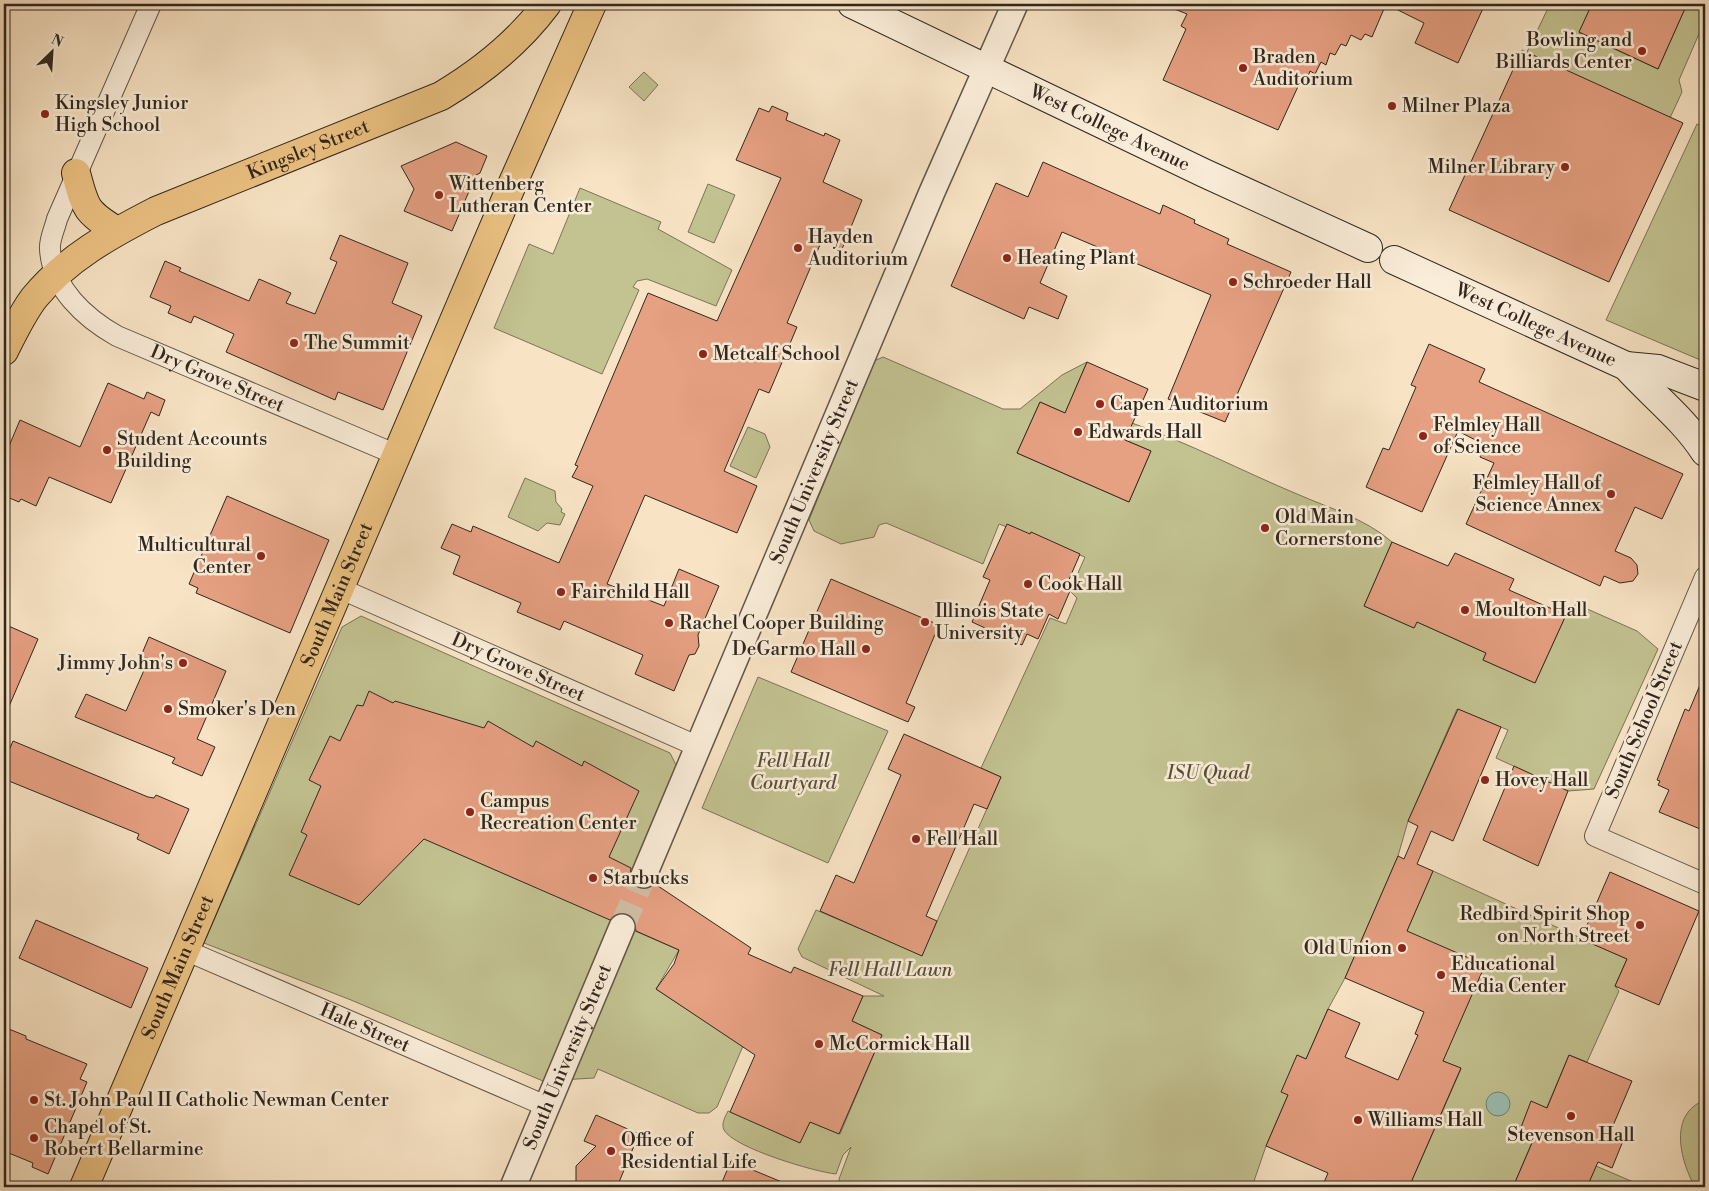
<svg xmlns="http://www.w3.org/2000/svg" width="1709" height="1191" font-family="'Libre Bodoni',serif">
	<rect width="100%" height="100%" fill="#f8e4c5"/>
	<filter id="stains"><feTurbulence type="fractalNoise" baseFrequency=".004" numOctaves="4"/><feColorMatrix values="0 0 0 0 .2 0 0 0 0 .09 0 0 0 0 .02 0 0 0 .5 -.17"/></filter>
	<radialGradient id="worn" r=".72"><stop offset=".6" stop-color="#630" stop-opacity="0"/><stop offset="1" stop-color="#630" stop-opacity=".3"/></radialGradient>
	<path fill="#c3c291" stroke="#7a7458" d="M 1550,4 L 1592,4 L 1579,33 L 1658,69 L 1687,4 L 1705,4 L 1705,20 L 1679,80 L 1682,92 L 1669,120 L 1526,54 Z
		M 644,72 L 658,85 L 644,101 L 629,87 Z
		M 1697,124 L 1705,128 L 1705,362 L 1606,320 Z
		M 708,184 L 735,195 L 714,243 L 688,232 Z
		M 580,188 L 661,222 L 658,229 L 732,270 L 716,306 L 647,279 L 637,281 L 633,287 L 639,290 L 602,374 L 494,328 L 529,244 L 553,254 Z
		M 883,357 L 1003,409 L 1020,409 L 1062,375 L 1087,362 L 1065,413 L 1040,402 L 1017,453 L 1129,502 L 1151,451 L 1125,440 L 1132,423 C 1189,443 1242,471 1297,494 C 1329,508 1366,519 1392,542 L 1364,606 L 1414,628 L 1417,622 L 1486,653 L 1483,660 L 1535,683 L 1566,615 L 1576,604 L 1637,631 L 1658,649 L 1594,789 L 1568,791 L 1496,758 L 1508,730 L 1457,709 L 1408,821 L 1398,856 L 1345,978 L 1328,1009 L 1306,1059 L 1297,1055 L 1288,1095 L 1266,1146 L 1252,1187 L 840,1187 L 839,1179 L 851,1147 L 843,1155 L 836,1174 C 815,1172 734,1148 724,1130 C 721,1124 725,1117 728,1111 L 800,1142 L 810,1122 L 840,1134 L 882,1035 L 852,1021 L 863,996 L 884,996 L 802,957 L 798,949 L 816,910 L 922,955 L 1001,777 L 981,768 L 1050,618 L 1066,624 L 1077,598 L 1070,591 L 1085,557 L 999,524 L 983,564 L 886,523 L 879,525 L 874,537 L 841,544 L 814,531 L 809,520 L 874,361 Z
		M 748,427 L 765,434 L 770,447 L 756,478 L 730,466 Z
		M 525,478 L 555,491 L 556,502 L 562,509 L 561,512 L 565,514 L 560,525 L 547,523 L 538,531 L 508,517 Z
		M 361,616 L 670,753 L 677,767 L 612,921 L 679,950 L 656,989 L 743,1046 L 717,1107 L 709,1113 L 698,1113 L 598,1069 L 594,1078 L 543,1081 L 351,1000 L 204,943 L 342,627 Z
		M 758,677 L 888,731 L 828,863 L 702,808 Z
		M 1433,871 L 1627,959 L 1615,986 L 1619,991 L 1587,1062 L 1569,1055 L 1513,1187 L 1409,1187 L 1461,1069 L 1443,1061 L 1407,931 Z
		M 1705,1100 L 1705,1187 L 1695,1187 C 1680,1160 1668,1114 1705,1100 Z
		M 1596,1166 L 1645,1187 L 1587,1187 Z"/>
	<path fill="#9dbfb2" stroke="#718277" d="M1486 1104a12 12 0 1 1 24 0a12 12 0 1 1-24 0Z"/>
	<path fill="#e6a082" stroke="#30271e" d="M 1162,4 L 1485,4 L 1458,63 L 1415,43 L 1424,23 L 1386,4 L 1372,37 L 1365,34 L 1361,40 L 1351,35 L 1346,46 L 1341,44 L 1335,55 L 1330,53 L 1326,65 L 1321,62 L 1315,74 L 1310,71 L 1306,82 L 1301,80 L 1278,130 L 1163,80 L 1186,29 L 1181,26 L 1187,14 Z
		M 1592,4 L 1687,4 L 1658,69 L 1579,32 Z
		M 1522,50 L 1683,123 L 1609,282 L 1449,210 Z
		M 772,106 L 788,113 L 786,120 L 824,136 L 825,133 L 840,140 L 823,182 L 862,200 L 842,249 L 822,240 L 787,323 L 797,327 L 769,393 L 759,389 L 724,471 L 757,486 L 737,533 L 645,495 L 607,584 L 664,606 L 679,569 L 719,586 L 698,635 L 699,646 L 695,654 L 689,655 L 674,691 L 635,674 L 643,655 L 564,621 L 560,630 L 517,612 L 521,603 L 453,574 L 460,556 L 441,548 L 452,524 L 471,532 L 473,526 L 559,563 L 593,486 L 572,477 L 578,466 L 575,465 L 648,293 L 717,321 L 781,178 L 736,160 L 759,108 L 769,112 Z
		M 456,142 L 487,156 L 480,173 L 476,175 L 452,231 L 404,211 L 414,189 L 401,166 Z
		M 1043,162 L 1160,214 L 1163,205 L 1195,220 L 1194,223 L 1229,239 L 1227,244 L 1291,272 L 1225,422 L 1168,399 L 1211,295 L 1062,232 L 1040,283 L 1067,296 L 1058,319 L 1029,307 L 1024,319 L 951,286 L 996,183 L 1028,197 Z
		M 340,235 L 408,263 L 392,303 L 422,316 L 383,410 L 338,392 L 335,400 L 226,352 L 234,334 L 194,316 L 191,323 L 168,313 L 171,306 L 150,297 L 165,261 L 181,268 L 179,271 L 249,301 L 259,279 L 291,293 L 286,303 L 315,314 L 337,262 L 330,259 Z
		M 1429,344 L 1485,369 L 1479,382 L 1683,474 L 1662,519 L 1635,507 L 1615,551 L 1631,558 L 1637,565 L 1638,574 L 1633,581 L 1620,583 L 1604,576 L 1600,586 L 1466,524 L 1494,463 L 1480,457 L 1485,445 L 1458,431 L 1422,512 L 1366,487 L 1383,448 L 1389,450 L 1416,387 L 1411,385 Z
		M 1087,362 L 1148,389 L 1125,440 L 1151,451 L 1129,502 L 1017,453 L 1040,402 L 1065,413 Z
		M 108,383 L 144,399 L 147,392 L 165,400 L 159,416 L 151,412 L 111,503 L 49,477 L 36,506 L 21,499 L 19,502 L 7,497 L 8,493 L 4,491 L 4,458 L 20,420 L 80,447 Z
		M 227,496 L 329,540 L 290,633 L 196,593 L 198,588 L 189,584 Z
		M 1007,524 L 1030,534 L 1031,532 L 1080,554 L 1065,589 L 1070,591 L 1058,619 L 1049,614 L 1038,639 L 1027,634 L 1022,645 L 972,622 L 990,580 L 983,577 Z
		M 1392,542 L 1448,566 L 1455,553 L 1514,579 L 1509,590 L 1566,615 L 1535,683 L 1483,660 L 1486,653 L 1417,622 L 1414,628 L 1364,606 Z
		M 831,579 L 939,625 L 906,703 L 915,707 L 908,722 L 791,672 Z
		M 4,624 L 38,639 L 4,718 Z
		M 149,637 L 226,671 L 197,739 L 215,747 L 202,776 L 172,763 L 175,758 L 75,717 L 86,694 L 126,711 L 149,659 L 141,656 Z
		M 1705,673 L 1705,831 L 1659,812 L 1669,790 L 1658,785 L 1660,781 L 1657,780 L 1685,709 L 1689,711 Z
		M 369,691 L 393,703 L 395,701 L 484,728 L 488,721 L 533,747 L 536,741 L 582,766 L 584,761 L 639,791 L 609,857 L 631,868 L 630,876 L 633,884 L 645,889 L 655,884 L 751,948 L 748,954 L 791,973 L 794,967 L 863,996 L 852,1021 L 882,1035 L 839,1134 L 810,1122 L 800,1143 L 730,1112 L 755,1055 L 656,989 L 674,964 L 679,950 L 636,931 L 634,919 L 628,914 L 620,913 L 610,920 L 424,839 L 359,905 L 289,875 L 307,835 L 301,832 L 321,786 L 309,780 L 330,736 L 340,741 L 357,705 L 363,706 Z
		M 1458,709 L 1501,727 L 1453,841 L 1431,831 L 1417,864 L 1433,871 L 1407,931 L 1485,965 L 1443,1061 L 1461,1068 L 1409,1187 L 1322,1187 L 1328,1173 L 1266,1146 L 1288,1095 L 1281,1092 L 1297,1055 L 1306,1059 L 1328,1009 L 1360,1023 L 1345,1057 L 1398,1080 L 1418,1035 L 1415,1034 L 1424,1012 L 1345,978 L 1398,856 L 1404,859 L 1418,826 L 1408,821 Z
		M 904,734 L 1001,777 L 987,809 L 974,804 L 926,916 L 937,921 L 922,956 L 820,911 L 836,875 L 854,883 L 901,775 L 888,769 Z
		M 13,741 L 148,797 L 154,798 L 156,795 L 189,809 L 169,854 L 137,839 L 139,834 L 4,779 L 4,762 Z
		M 1514,766 L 1568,791 L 1538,866 L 1483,840 Z
		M 1610,872 L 1699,911 L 1659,1005 L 1615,986 L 1627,959 L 1581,939 Z
		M 36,920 L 148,968 L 131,1008 L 19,958 Z
		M 4,1027 L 26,1036 L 26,1039 L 87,1064 L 80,1079 L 87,1082 L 48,1174 L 32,1167 L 33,1163 L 4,1151 Z
		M 1569,1055 L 1632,1081 L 1609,1135 L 1623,1141 L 1612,1168 L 1598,1162 L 1587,1187 L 1513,1187 L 1535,1136 L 1520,1130 L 1531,1101 L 1547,1108 Z
		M 596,1115 L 639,1134 L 617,1187 L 576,1187 L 576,1166 L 596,1146 L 584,1141 Z
		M 731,1161 L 794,1187 L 720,1187 Z"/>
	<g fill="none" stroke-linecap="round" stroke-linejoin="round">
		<path stroke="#d0bea4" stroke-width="25" stroke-dasharray="25 12" stroke-linecap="butt" d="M 622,927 L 644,875"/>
		<defs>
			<g id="minor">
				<path id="s1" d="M 151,4 L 57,219 C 55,228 49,240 50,249 C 52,288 85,318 117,336 L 397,455"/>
				<path d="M 1705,577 L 1595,836 L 1705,884"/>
				<path id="s2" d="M 339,588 L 699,747"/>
				<path id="s3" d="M 185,950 L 546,1106"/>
			</g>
			<g id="tertiary">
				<path id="s4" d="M 644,875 L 932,192 L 1015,4"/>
				<path id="s5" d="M 513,1187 L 622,927"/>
			</g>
			<g id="secondary">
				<path id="s6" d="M 852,4 L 1204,173 L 1368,248"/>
				<path id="s7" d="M 1394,260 L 1626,366 C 1652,395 1684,419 1705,452"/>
				<path d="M 1626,366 L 1658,369 L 1705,387"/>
			</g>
			<g id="primary">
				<path d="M 76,173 C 85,207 85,212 117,231"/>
				<path id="s8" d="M 4,351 C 13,333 22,314 34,298 C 67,258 111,234 156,211 L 441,96 C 483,71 518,43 547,4"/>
				<path id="s9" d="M 84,1187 L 511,187 L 592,4"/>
			</g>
		</defs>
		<use href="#minor" stroke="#625648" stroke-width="22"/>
		<use href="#tertiary" stroke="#625648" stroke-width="28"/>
		<use href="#secondary" stroke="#30271e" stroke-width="30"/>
		<use href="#primary" stroke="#30271e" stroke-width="30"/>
		<use href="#minor" stroke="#faedd9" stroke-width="20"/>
		<use href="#tertiary" stroke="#faedd9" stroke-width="25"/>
		<use href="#secondary" stroke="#faedd9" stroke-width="28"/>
		<use href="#primary" stroke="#ecc282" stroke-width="28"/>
	</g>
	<g fill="#8f2418" stroke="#faedd9" stroke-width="2">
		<circle cx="1642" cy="51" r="5"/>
		<circle cx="1243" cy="68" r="5"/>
		<circle cx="1392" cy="106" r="5"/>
		<circle cx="45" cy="114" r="5"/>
		<circle cx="1565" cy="167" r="5"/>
		<circle cx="439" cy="195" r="5"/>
		<circle cx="798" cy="248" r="5"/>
		<circle cx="1007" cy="258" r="5"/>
		<circle cx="1233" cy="282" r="5"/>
		<circle cx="294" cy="343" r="5"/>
		<circle cx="703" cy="354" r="5"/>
		<circle cx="1100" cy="404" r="5"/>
		<circle cx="1078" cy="432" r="5"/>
		<circle cx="1423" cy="436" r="5"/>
		<circle cx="107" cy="450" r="5"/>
		<circle cx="1611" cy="494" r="5"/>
		<circle cx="1265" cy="528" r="5"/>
		<circle cx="261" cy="556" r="5"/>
		<circle cx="1028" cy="584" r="5"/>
		<circle cx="561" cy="592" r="5"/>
		<circle cx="1465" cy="610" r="5"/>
		<circle cx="925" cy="622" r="5"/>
		<circle cx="669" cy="623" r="5"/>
		<circle cx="866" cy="649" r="5"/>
		<circle cx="183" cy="663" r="5"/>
		<circle cx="168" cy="709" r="5"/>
		<circle cx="1485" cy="780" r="5"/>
		<circle cx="470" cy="812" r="5"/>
		<circle cx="916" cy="839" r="5"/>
		<circle cx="593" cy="878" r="5"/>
		<circle cx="1640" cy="925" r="5"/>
		<circle cx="1402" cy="948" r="5"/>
		<circle cx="1441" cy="975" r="5"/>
		<circle cx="819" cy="1044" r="5"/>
		<circle cx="34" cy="1100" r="5"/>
		<circle cx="1571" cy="1116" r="5"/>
		<circle cx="1358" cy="1120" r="5"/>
		<circle cx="34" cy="1138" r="5"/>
		<circle cx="611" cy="1151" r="5"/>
	</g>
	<g text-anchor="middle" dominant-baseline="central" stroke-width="5" stroke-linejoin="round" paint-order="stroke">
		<g font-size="19" fill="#30271e" stroke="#faedd9" text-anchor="start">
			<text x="1632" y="40" text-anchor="end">Bowling and<tspan x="1632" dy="22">Billiards Center</tspan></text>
			<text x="1253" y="57">Braden<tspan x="1253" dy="22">Auditorium</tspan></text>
			<text x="55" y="103">Kingsley Junior<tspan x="55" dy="22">High School</tspan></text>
			<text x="1402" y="106">Milner Plaza</text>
			<text x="1555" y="167" text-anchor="end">Milner Library</text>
			<text x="449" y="184">Wittenberg<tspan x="449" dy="22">Lutheran Center</tspan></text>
			<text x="808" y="237">Hayden<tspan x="808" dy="22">Auditorium</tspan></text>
			<text x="1017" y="258">Heating Plant</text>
			<text x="1243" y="282">Schroeder Hall</text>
			<text x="304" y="343">The Summit</text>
			<text x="713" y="354">Metcalf School</text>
			<text x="1110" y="404">Capen Auditorium</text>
			<text x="1433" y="425">Felmley Hall<tspan x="1433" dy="22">of Science</tspan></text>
			<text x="1088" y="432">Edwards Hall</text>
			<text x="117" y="439">Student Accounts<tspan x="117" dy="22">Building</tspan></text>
			<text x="1601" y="483" text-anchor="end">Felmley Hall of<tspan x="1601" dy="22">Science Annex</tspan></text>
			<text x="1275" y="517">Old Main<tspan x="1275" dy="22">Cornerstone</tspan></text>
			<text x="251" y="545" text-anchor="end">Multicultural<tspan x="251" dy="22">Center</tspan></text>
			<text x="1038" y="584">Cook Hall</text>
			<text x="571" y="592">Fairchild Hall</text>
			<text x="1475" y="610">Moulton Hall</text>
			<text x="935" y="611">Illinois State<tspan x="935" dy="22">University</tspan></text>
			<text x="679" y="623">Rachel Cooper Building</text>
			<text x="856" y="649" text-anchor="end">DeGarmo Hall</text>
			<text x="173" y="663" text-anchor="end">Jimmy John's</text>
			<text x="178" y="709">Smoker's Den</text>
			<text x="1495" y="780">Hovey Hall</text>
			<text x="480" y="801">Campus<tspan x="480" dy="22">Recreation Center</tspan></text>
			<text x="926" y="839">Fell Hall</text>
			<text x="603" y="878">Starbucks</text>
			<text x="1630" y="914" text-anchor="end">Redbird Spirit Shop<tspan x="1630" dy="22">on North Street</tspan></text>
			<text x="1392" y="948" text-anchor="end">Old Union</text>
			<text x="1451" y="964">Educational<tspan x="1451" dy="22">Media Center</tspan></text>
			<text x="829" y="1044">McCormick Hall</text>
			<text x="44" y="1100">St. John Paul II Catholic Newman Center</text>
			<text x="1368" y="1120">Williams Hall</text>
			<text x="44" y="1127">Chapel of St.<tspan x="44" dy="22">Robert Bellarmine</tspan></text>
			<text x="1571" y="1135" text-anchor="middle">Stevenson Hall</text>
			<text x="621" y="1140">Office of<tspan x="621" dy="22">Residential Life</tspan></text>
		</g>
		<g font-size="19" fill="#30271e" stroke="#faedd9">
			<text stroke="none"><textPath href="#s6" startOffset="286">West College Avenue</textPath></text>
			<text stroke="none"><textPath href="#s8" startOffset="376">Kingsley Street</textPath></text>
			<text stroke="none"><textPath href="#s7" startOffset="156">West College Avenue</textPath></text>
			<text stroke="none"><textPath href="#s1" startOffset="489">Dry Grove Street</textPath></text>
			<text stroke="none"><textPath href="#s4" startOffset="438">South University Street</textPath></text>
			<text stroke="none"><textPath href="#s9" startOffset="644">South Main Street</textPath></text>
			<text stroke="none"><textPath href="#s2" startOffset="196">Dry Grove Street</textPath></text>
			<text transform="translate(1644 720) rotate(-67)">South School Street</text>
			<text stroke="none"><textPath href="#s9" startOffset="239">South Main Street</textPath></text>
			<text stroke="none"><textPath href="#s3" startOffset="196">Hale Street</textPath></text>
			<text stroke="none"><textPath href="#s5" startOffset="141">South University Street</textPath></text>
		</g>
		<g font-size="19" font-style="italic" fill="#554e3b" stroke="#faedd9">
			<text x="793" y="761">Fell Hall<tspan x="793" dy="22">Courtyard</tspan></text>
			<text x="1208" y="773">ISU Quad</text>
			<text x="890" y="970">Fell Hall Lawn</text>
		</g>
	</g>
	<rect width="1709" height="1191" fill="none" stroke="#f8e4c5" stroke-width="20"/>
	<rect x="5" y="5" width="1699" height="1181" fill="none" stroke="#30271e" stroke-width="2.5"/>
	<rect x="10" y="10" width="1689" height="1171" fill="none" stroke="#30271e"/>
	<g transform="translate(52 52) rotate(25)" stroke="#faedd9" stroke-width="4" paint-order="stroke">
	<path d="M0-4L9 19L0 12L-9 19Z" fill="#30271e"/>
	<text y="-8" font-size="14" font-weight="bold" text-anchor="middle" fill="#30271e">N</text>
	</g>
	<rect width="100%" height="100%" filter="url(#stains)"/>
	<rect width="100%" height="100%" fill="url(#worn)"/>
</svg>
